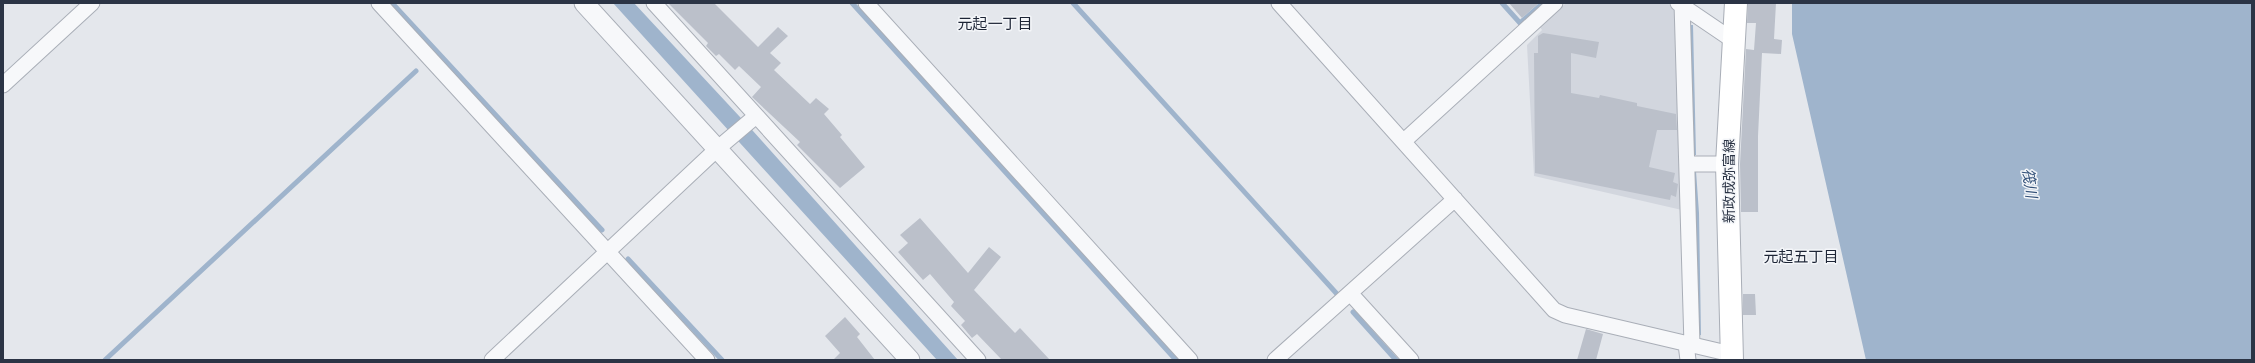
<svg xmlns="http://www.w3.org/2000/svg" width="2255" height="363" font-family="Quicksand,'Noto Sans JP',sans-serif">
	<rect width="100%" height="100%" fill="#e4e7ec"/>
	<path fill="#d2d6de" d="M 1566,3 L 1667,3 L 1679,12 L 1682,210 L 1534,176 L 1527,45 L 1542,30 L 1540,27 Z"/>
	<path fill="#9fb4cc" d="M 613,3 L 634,3 L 753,131 L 958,360 L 937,360 Z
		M 1792,3 L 2252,3 L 2252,360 L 1866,360 L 1792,34 Z
		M 1688,25 L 1693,25 L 1696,155 L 1690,155 Z
		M 1692,171 L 1696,171 L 1699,213 L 1701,335 L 1697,336 Z"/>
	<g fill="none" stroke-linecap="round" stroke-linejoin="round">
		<path stroke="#9fb4cc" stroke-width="5" d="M 392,3 L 602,230
			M 852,3 L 1176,360
			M 1073,3 L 1337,294
			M 1502,3 L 1520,23 L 1543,3
			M 628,259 L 722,360
			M 1353,312 L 1396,360
			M 105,360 L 416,71"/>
	</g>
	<path fill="#bbc0ca" d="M 668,3 L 714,3 L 758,47 L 778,27 L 788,36 L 770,53 L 781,63 L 774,70 L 810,104 L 816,98 L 829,109 L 824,114 L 842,135 L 840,137 L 865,167 L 840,188 L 797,145 L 800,142 L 752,97 L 761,87 L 739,66 L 735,70 L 719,54 L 716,56 L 706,46 L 708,43 Z
		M 1509,3 L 1539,3 L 1522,18 Z
		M 1748,3 L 1776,3 L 1774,39 L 1782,40 L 1781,54 L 1762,53 L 1758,136 L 1758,212 L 1741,212 L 1740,164 L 1746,49 L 1754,50 L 1756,23 L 1747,23 Z
		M 1543,33 L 1599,42 L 1596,58 L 1571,53 L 1571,93 L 1599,98 L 1600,95 L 1637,103 L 1637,106 L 1676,114 L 1677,130 L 1657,130 L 1649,167 L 1675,173 L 1673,182 L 1678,184 L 1676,197 L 1671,195 L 1670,200 L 1535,173 L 1534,53 L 1538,53 L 1538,36 Z
		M 920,218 L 968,273 L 989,247 L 1001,257 L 974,290 L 1015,333 L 1020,328 L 1050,360 L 1002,360 L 977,334 L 972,338 L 961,325 L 965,321 L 951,306 L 954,302 L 930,274 L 923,280 L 898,252 L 908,243 L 900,235 Z
		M 1743,294 L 1755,294 L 1756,315 L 1743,315 Z
		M 845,317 L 860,334 L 857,337 L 875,360 L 833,360 L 840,353 L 825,336 Z
		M 1586,329 L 1603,334 L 1596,360 L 1577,360 Z"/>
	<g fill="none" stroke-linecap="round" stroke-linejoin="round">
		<defs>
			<path id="minor" d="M 379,3 L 707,360
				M 654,3 L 978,360
				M 866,3 L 1190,360
				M 1279,3 L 1554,310 L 1565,315 L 1731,354
				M 1678,3 L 1734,41
				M 1682,3 L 1692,345
				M 3,85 L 92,3
				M 1404,141 L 1555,3
				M 1688,164 L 1727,164
				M 1350,293 L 1411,360
				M 1686,344 L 1688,360
				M 492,360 L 717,149 L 756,116
				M 1275,360 L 1455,199"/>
			<path id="tertiary" d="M 584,3 L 910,360"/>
			<path id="secondary" d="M 1732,360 L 1727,164 L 1736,3"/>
		</defs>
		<use href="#minor" stroke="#a9aeb7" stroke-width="17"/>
		<use href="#tertiary" stroke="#a9aeb7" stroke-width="21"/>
		<use href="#secondary" stroke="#a9aeb7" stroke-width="24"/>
		<use href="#minor" stroke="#f7f8fa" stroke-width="15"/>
		<use href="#tertiary" stroke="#f7f8fa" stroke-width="19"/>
		<use href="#secondary" stroke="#fff" stroke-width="22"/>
	</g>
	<g text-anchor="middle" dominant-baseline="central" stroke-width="3" stroke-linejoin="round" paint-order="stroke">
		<g font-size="14" fill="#2b3445" stroke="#f4f6f9">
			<text transform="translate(1729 181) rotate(-90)">新政成弥富線</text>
		</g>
		<g font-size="15" fill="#1d2536" stroke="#f4f6f9">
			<text x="995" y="23">元起一丁目</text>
			<text x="1801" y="256">元起五丁目</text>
		</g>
		<g font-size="15" font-style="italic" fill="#34527a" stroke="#f4f6f9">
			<text transform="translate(2030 183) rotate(82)">筏川</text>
		</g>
	</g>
	<rect width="2255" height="363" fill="none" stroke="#2b3445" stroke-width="8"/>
</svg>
